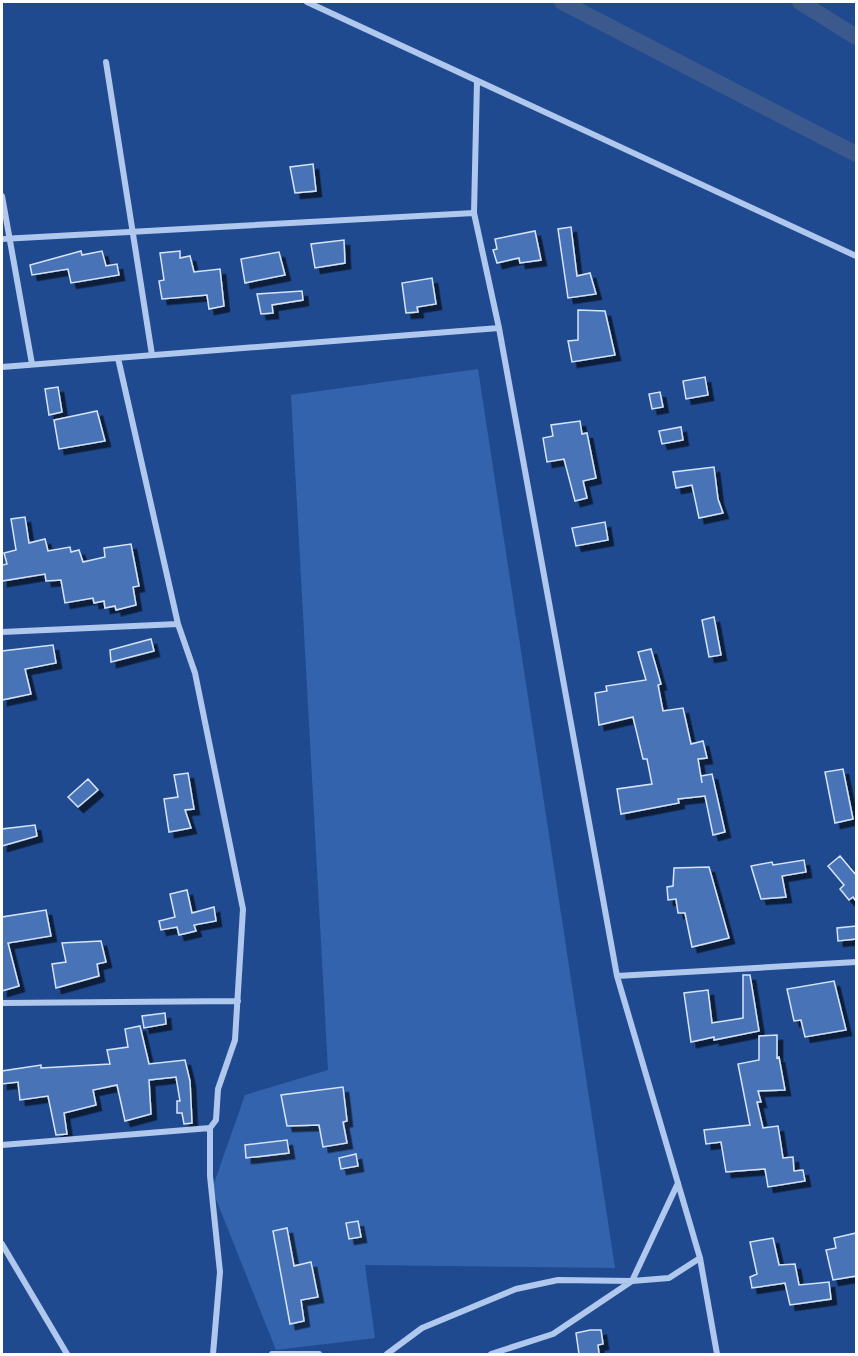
<svg xmlns="http://www.w3.org/2000/svg" width="858" height="1356" font-family="'Titillium Web',sans-serif">
	<defs>
		<filter id="shadow"><feDropShadow dx="5.5" dy="5.5" stdDeviation="0" flood-color="#0009"/></filter>
	</defs>
	<rect width="100%" height="100%" fill="#204a90"/>
	<path fill="#3363ad" d="M 478,369 L 615,1268 L 365,1265 L 375,1338 L 276,1350 L 212,1189 L 245,1095 L 328,1070 L 291,395 Z"/>
	<g fill="none" stroke-linecap="round" stroke-linejoin="round">
		<path stroke="#3b598c" stroke-width="16" d="M 562,2 L 856,154
			M 800,2 L 856,37"/>
	</g>
	<path fill="#4973b7" stroke="#d6e4f9" stroke-width="1.5" filter="url(#shadow)" d="M 313,164 L 316,191 L 295,193 L 290,167 Z
		M 571,227 L 577,276 L 590,273 L 596,294 L 568,298 L 558,229 Z
		M 535,231 L 541,260 L 520,263 L 519,258 L 497,263 L 493,250 L 497,249 L 495,239 Z
		M 344,240 L 345,263 L 315,268 L 311,244 Z
		M 81,251 L 82,255 L 102,251 L 106,266 L 117,264 L 119,275 L 71,283 L 68,269 L 32,275 L 30,265 Z
		M 180,251 L 180,258 L 190,256 L 194,272 L 220,269 L 224,306 L 209,309 L 207,295 L 162,299 L 159,281 L 164,280 L 160,253 Z
		M 279,252 L 285,275 L 245,283 L 241,259 Z
		M 432,278 L 436,304 L 417,307 L 418,312 L 406,313 L 402,283 Z
		M 302,291 L 303,300 L 272,305 L 273,313 L 261,314 L 257,294 Z
		M 578,310 L 605,311 L 615,355 L 572,362 L 568,341 L 578,340 Z
		M 705,377 L 708,395 L 686,399 L 683,381 Z
		M 58,387 L 62,412 L 49,415 L 45,389 Z
		M 660,392 L 663,407 L 652,409 L 649,394 Z
		M 97,411 L 105,441 L 59,449 L 54,420 Z
		M 580,421 L 582,434 L 587,433 L 596,478 L 583,481 L 587,498 L 575,501 L 564,459 L 547,462 L 543,438 L 553,436 L 551,425 Z
		M 681,427 L 683,440 L 662,444 L 659,431 Z
		M 714,467 L 718,499 L 723,513 L 699,518 L 692,485 L 676,488 L 673,472 Z
		M 25,517 L 29,543 L 45,539 L 48,551 L 70,547 L 71,552 L 79,550 L 83,562 L 105,557 L 104,548 L 131,544 L 139,586 L 133,587 L 136,605 L 116,610 L 115,606 L 105,608 L 104,601 L 94,603 L 93,598 L 65,603 L 61,580 L 46,581 L 45,574 L 2,581 L 2,565 L 7,564 L 4,553 L 16,550 L 11,519 Z
		M 605,522 L 608,540 L 576,546 L 572,528 Z
		M 714,617 L 721,655 L 709,657 L 702,620 Z
		M 151,639 L 154,651 L 111,662 L 110,650 Z
		M 53,645 L 56,663 L 25,669 L 31,694 L 2,700 L 2,651 Z
		M 651,649 L 661,684 L 658,685 L 663,711 L 683,708 L 691,744 L 703,741 L 707,758 L 698,759 L 702,783 L 701,776 L 712,774 L 725,832 L 713,835 L 705,796 L 678,799 L 679,803 L 621,814 L 617,789 L 652,784 L 647,759 L 643,759 L 633,717 L 599,725 L 595,693 L 607,691 L 606,686 L 646,680 L 638,652 Z
		M 843,769 L 853,819 L 835,823 L 825,772 Z
		M 188,773 L 194,809 L 185,810 L 191,828 L 169,832 L 164,799 L 178,797 L 174,775 Z
		M 88,779 L 98,790 L 78,807 L 68,797 Z
		M 35,825 L 37,836 L 2,846 L 2,829 Z
		M 840,856 L 856,875 L 856,901 L 853,897 L 849,900 L 840,889 L 844,885 L 828,866 Z
		M 804,860 L 806,872 L 782,876 L 786,897 L 761,899 L 751,866 L 772,862 L 773,865 Z
		M 709,867 L 729,938 L 692,947 L 685,913 L 678,913 L 676,899 L 668,900 L 667,887 L 673,886 L 674,868 Z
		M 187,890 L 192,913 L 214,907 L 216,921 L 194,925 L 196,931 L 179,935 L 177,927 L 161,930 L 159,921 L 175,917 L 170,894 Z
		M 46,910 L 51,936 L 8,943 L 19,986 L 2,991 L 2,917 Z
		M 856,926 L 856,939 L 838,941 L 837,928 Z
		M 101,941 L 106,962 L 97,964 L 99,976 L 56,988 L 52,964 L 66,962 L 62,943 Z
		M 743,975 L 750,975 L 759,1031 L 714,1040 L 714,1037 L 691,1042 L 684,993 L 708,990 L 712,1023 L 743,1018 Z
		M 834,981 L 846,1030 L 805,1037 L 801,1020 L 794,1021 L 787,989 Z
		M 165,1013 L 166,1024 L 144,1028 L 142,1016 Z
		M 140,1026 L 149,1064 L 185,1060 L 190,1081 L 192,1123 L 184,1124 L 182,1113 L 177,1113 L 177,1101 L 180,1101 L 176,1077 L 149,1080 L 151,1114 L 125,1121 L 117,1085 L 93,1090 L 96,1105 L 64,1113 L 67,1134 L 56,1135 L 48,1096 L 20,1100 L 18,1082 L 2,1084 L 2,1071 L 41,1065 L 41,1068 L 110,1064 L 107,1050 L 128,1047 L 125,1029 Z
		M 777,1035 L 777,1058 L 779,1057 L 785,1090 L 758,1091 L 761,1102 L 757,1102 L 763,1128 L 778,1126 L 783,1158 L 793,1157 L 794,1171 L 803,1170 L 805,1181 L 768,1187 L 765,1169 L 726,1172 L 721,1142 L 706,1144 L 704,1130 L 750,1125 L 738,1064 L 759,1060 L 759,1036 Z
		M 343,1087 L 347,1121 L 343,1122 L 347,1143 L 323,1147 L 319,1125 L 287,1126 L 281,1095 Z
		M 287,1140 L 289,1153 L 246,1158 L 245,1145 Z
		M 356,1154 L 358,1166 L 341,1169 L 339,1158 Z
		M 358,1221 L 361,1237 L 349,1239 L 346,1223 Z
		M 287,1228 L 294,1266 L 311,1262 L 318,1297 L 301,1300 L 304,1321 L 290,1324 L 273,1231 Z
		M 856,1233 L 856,1276 L 833,1280 L 826,1250 L 836,1248 L 834,1238 Z
		M 773,1238 L 779,1265 L 795,1264 L 799,1285 L 829,1282 L 831,1299 L 790,1305 L 785,1283 L 752,1288 L 750,1277 L 757,1274 L 750,1242 Z
		M 590,1330 L 601,1330 L 603,1344 L 598,1345 L 599,1354 L 579,1354 L 576,1333 Z"/>
	<g fill="none" stroke-linecap="round" stroke-linejoin="round">
		<path stroke="#b0c8ed" stroke-width="6" d="M 307,2 L 856,256
			M 106,62 L 152,355
			M 477,82 L 474,213 L 499,328 L 617,976 L 700,1258 L 717,1354
			M 2,196 L 32,364
			M 2,239 L 474,213
			M 2,367 L 499,328
			M 2,632 L 178,624
			M 617,976 L 856,962
			M 2,1003 L 238,1001
			M 210,1128 L 210,1176 L 220,1272 L 213,1354
			M 2,1145 L 210,1128 L 216,1120 L 218,1089 L 235,1040 L 243,909 L 195,673 L 178,624 L 118,358
			M 2,1244 L 67,1354
			M 272,1354 L 319,1354
			M 387,1354 L 422,1328 L 516,1289 L 558,1280 L 632,1281 L 678,1183
			M 491,1354 L 553,1334 L 632,1281 L 669,1278 L 700,1258"/>
	</g>
	<rect width="858" height="1356" fill="none" stroke="#ffffff" stroke-width="6"/>
</svg>
